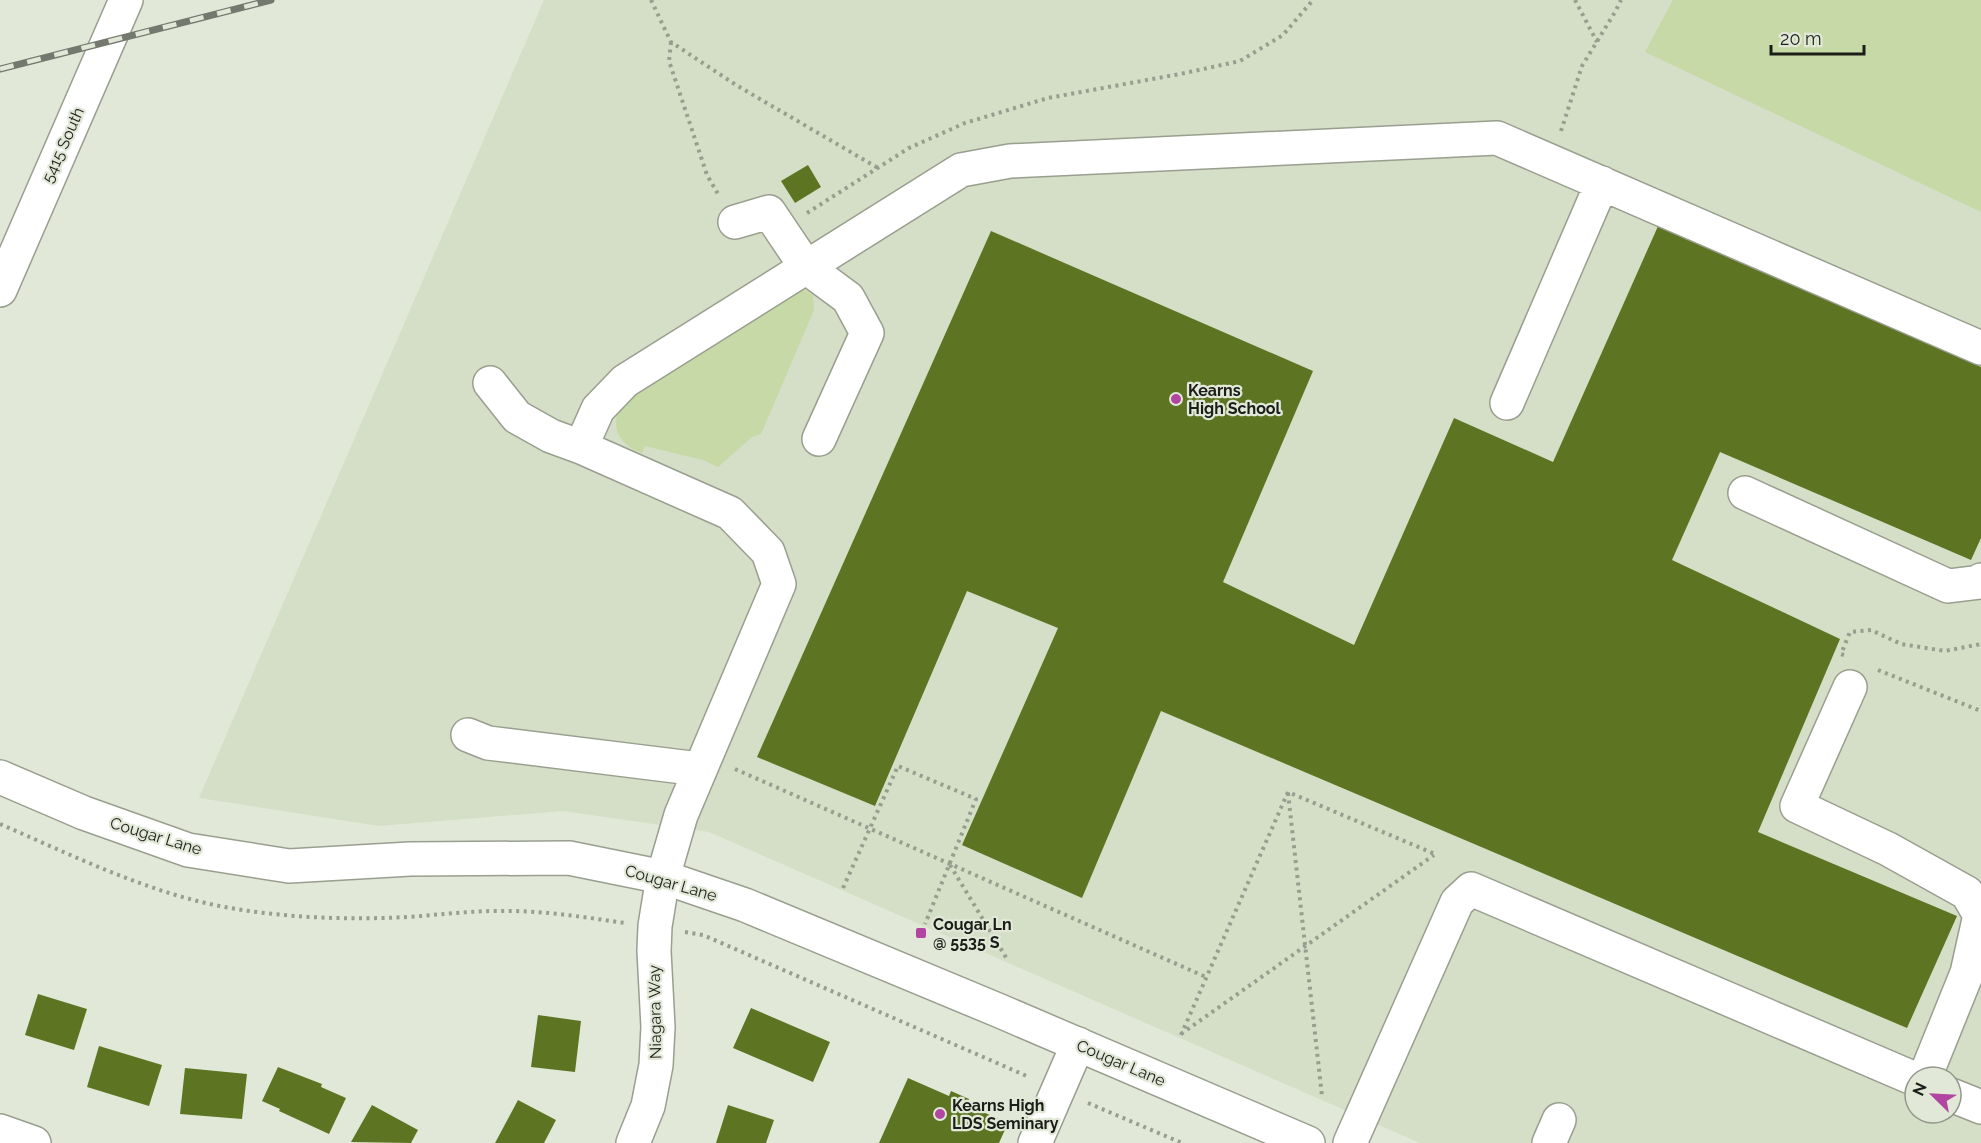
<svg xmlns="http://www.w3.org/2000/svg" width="1981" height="1143" font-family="Raleway,sans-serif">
	<rect width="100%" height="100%" fill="#e2e8d7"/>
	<path fill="#d5dec6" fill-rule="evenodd" d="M 544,0 L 1981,0 L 1981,1143 L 1420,1143 L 709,832 L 563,811 L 379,826 L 199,798 ZM 1915,1077 L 1951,1077 L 1951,1113 L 1915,1113 Z"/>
	<path fill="#c7d9a7" d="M 1673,0 L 1981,0 L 1981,212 L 1645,52 Z
		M 799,286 L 813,295 L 814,310 L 761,434 L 752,437 L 718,467 L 703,460 L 645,446 L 642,453 C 614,443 608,420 627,398 Z"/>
	<path fill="#5d7523" d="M 808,165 L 821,187 L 795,203 L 781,181 Z
		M 1659,224 L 1981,367 L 1981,538 L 1971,560 L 1720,452 L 1672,560 L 1840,639 L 1758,832 L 1957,916 L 1907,1028 L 1161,711 L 1082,898 L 962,845 L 1058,628 L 967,591 L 875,806 L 757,757 L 991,231 L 1313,371 L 1223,582 L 1354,645 L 1454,418 L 1553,462 Z
		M 38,994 L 87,1009 L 74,1050 L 25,1035 Z
		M 751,1008 L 830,1042 L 813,1082 L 733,1048 Z
		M 538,1015 L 581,1021 L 575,1072 L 531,1067 Z
		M 99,1046 L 162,1065 L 149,1106 L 87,1087 Z
		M 278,1067 L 322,1084 L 321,1087 L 346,1098 L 329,1134 L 279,1111 L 280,1109 L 262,1101 Z
		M 185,1068 L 247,1074 L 242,1119 L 180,1114 Z
		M 908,1078 L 949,1096 L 951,1091 L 969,1099 L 967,1105 L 1008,1123 L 999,1143 L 879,1143 Z
		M 518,1100 L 556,1120 L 544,1143 L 495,1143 Z
		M 372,1105 L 418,1130 L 411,1143 L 351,1142 Z
		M 728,1105 L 774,1120 L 766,1143 L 716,1143 Z"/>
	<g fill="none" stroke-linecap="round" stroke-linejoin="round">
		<defs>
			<path id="minor" d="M 735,222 L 769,212 L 806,267 L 848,298 L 867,333 L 819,439
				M 490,383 L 517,417 L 551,436 L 581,447
				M 1507,403 L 1602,183
				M 1745,493 L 1948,586 L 1980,582 L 1981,580
				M 1850,687 L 1797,806 L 1888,849 L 1967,893 L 1980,915 L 1967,973 L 1925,1077
				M 468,735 L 488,743 L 699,769
				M 1951,1095 L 1981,1107
				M 0,1131 L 34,1143
				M 633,1143 L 648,1106 L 656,1065 L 658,1027 L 654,951 L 655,926 L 663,877 L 681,815 L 779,584 L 768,552 L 730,513 L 581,447 L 598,409 L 625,381 L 961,170 L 1010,161 L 1497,138 L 1981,348
				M 1035,1143 L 1078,1044
				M 1350,1143 L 1457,902 L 1471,889 L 1915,1079
				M 1549,1143 L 1559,1120"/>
			<path id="major" d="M 0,290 L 126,0
				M 0,777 L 84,813 L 188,850 L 289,866 L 410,859 L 569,858 L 663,877 L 745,905 L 1000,1011 L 1308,1143"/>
		</defs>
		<use href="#minor" stroke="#999f8f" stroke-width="36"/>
		<use href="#major" stroke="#999f8f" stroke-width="36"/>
		<path stroke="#989d90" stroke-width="4" stroke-dasharray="3 4.5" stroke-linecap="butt" d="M 651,0 L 671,42 L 736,85 L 878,168
			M 1575,0 L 1597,42
			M 671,42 L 669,61 L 707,175 L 718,194
			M 1561,131 L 1582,66 L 1615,12 L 1621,0
			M 807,213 L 909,148 L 965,123 L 1048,98 L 1180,74 L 1240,61 L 1283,35 L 1313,0
			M 1844,655 L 1841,654 L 1850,632 L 1871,630 L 1901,644 L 1945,651 L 1981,644
			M 1878,670 L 1981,711
			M 735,769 L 1206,977
			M 1288,793 L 1322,1096
			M 0,824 C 74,856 150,894 230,908 C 288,918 349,920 407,917 C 438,915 467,911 498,911 C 540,910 583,917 625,923
			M 950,865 L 1007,959
			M 843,888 L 898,766 L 976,799 L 925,924
			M 685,932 L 703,935 L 1029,1077
			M 1181,1034 L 1434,855
			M 1181,1035 L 1288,792 L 1435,854
			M 1088,1103 L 1182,1143"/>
		<use href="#minor" stroke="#fff" stroke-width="33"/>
		<use href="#major" stroke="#fff" stroke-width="33"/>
		<defs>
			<path id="rail" d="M 0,69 L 271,0"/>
		</defs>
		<use href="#rail" stroke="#74786e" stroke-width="7"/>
		<use href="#rail" stroke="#e2e8d7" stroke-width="4.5" stroke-dasharray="14" stroke-linecap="butt"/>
	</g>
	<g fill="#b244a2" stroke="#e2e8d7" stroke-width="2">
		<circle cx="1176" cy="399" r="6"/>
		<rect x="915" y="927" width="12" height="12" rx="3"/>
		<circle cx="940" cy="1114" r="6"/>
	</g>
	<g text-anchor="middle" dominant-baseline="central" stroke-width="4.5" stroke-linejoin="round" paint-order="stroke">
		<g font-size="16" fill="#1b1e18" stroke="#e2e8d7">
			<text transform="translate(63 145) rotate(-66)">5415 South</text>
			<text transform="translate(156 836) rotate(17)">Cougar Lane</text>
			<text transform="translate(671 883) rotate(16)">Cougar Lane</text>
			<text transform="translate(655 1012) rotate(-91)">Niagara Way</text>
			<text transform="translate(1121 1063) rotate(23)">Cougar Lane</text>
		</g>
		<g font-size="16" font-weight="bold" fill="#1b1e18" stroke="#e2e8d7" text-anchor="start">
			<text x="1188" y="390">Kearns<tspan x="1188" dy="18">High School</tspan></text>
			<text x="933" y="924">Cougar Ln<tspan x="933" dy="18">@ 5535 S</tspan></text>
			<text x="952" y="1105">Kearns High<tspan x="952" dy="18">LDS Seminary</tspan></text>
		</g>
	</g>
	<g transform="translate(1933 1095) rotate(294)"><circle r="28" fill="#e2e8d7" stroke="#92978b" stroke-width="1.5"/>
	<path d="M0-4.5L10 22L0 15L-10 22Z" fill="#b244a2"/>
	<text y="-9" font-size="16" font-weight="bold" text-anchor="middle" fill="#1b1e18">N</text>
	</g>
	<path d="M1771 45v9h93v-9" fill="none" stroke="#1b1e18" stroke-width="3"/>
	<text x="1780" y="45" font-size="18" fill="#1b1e18" stroke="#e2e8d7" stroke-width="4.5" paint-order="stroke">20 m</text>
</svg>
